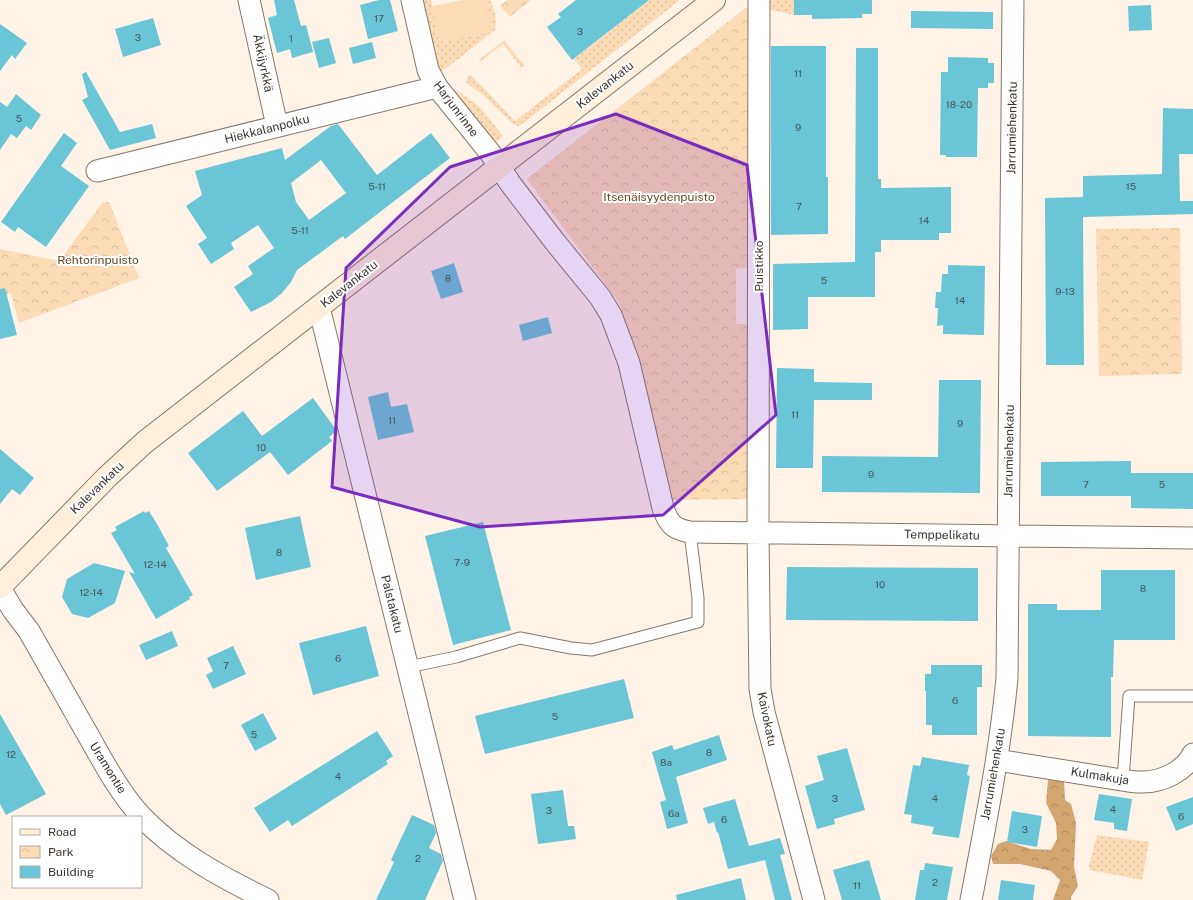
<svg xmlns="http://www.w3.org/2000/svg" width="1193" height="900" font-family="'Public Sans',sans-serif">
	<defs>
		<pattern id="grass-dots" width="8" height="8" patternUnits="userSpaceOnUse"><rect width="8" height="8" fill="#fddbb5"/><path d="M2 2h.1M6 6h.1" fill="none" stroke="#dabd9c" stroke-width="1.8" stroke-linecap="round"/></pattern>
		<pattern id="forest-crowns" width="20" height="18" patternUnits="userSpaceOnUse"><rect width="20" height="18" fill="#d4a56f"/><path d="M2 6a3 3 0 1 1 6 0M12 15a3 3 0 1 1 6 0" fill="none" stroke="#ad875c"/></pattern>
		<pattern id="park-crowns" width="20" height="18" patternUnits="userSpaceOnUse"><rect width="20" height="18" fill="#fddbb5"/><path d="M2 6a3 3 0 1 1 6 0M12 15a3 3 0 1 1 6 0" fill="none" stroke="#dabd9c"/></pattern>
	</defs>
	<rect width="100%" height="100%" fill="#fff3e7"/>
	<path fill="url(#grass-dots)" d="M 418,0 L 431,0 L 439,42 L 493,31 L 487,0 L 490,0 C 495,9 497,20 495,30 L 457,60 L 439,73 Z
		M 649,0 L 680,0 L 521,125 L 517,126 L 513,124 L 482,94 L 466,83 L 467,78 L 470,74 L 515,121 L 582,69 L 574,59 Z
		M 767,0 L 794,0 L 794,15 L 767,9 Z
		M 504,40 L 524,65 L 521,67 L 503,44 L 480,62 L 479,60 Z
		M 455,90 L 458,91 L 480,107 L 502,135 C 502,139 498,141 495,143 L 453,92 Z
		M 1097,835 L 1149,842 L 1142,880 L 1090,870 L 1089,865 Z"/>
	<path fill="url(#forest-crowns)" d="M 1048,780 L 1064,781 L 1065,800 L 1071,804 L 1076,823 L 1074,867 L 1078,886 L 1071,897 L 1071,900 L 1053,900 L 1060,880 L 1051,871 L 1020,864 L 993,864 L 991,856 L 998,844 L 1006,841 L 1031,849 L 1051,850 L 1057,839 L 1056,823 L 1046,803 Z"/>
	<path fill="url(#park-crowns)" d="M 507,0 L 531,0 L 510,17 L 500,6 Z
		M 756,0 L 755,267 L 736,269 L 736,324 L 754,324 L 754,499 L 669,500 L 642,370 L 618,301 L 527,179 Z
		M 103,202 L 109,202 L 139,278 L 19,323 L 11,293 L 0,296 L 0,249 L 59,261 Z
		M 1180,228 L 1182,374 L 1099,376 L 1096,229 Z"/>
	<path fill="#fddbb5" d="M 464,0 L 487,0 L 493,31 L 439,42 L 432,6 Z"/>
	<path fill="#6ac5d6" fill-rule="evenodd" d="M 274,0 L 294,0 L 301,26 L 306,25 L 313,52 L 292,58 L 290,49 L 277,53 L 268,18 L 277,15 Z
		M 379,0 L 390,0 L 398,31 L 368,39 L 360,5 Z
		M 576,0 L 649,0 L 572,60 L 547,27 L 561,17 L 558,14 Z
		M 794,0 L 872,0 L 872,14 L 862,14 L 862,18 L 812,19 L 812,15 L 794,15 Z
		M 1151,5 L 1152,30 L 1129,31 L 1128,6 Z
		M 911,11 L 993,12 L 993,29 L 911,28 Z
		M 153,18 L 161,45 L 123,57 L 115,29 Z
		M 0,24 L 27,43 L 15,59 L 12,55 L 0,71 Z
		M 329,38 L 336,63 L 319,68 L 312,42 Z
		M 372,42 L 376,58 L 353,64 L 349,48 Z
		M 771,46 L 826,46 L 826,177 L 828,177 L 828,234 L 771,235 Z
		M 856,48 L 878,48 L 878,179 L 881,179 L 881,188 L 951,187 L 951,233 L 939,233 L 939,240 L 881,240 L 881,252 L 875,252 L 875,297 L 808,297 L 808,329 L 773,330 L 773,264 L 855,262 Z
		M 948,57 L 988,58 L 988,63 L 994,63 L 994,83 L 988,83 L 988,88 L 978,88 L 977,157 L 946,157 L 946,155 L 940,155 L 941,72 L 948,72 Z
		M 86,72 L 120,132 L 152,124 L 156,138 L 110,150 L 82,100 L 88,97 L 82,74 Z
		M 16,94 L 41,115 L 31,130 L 26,126 L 17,138 L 11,134 L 0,150 L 0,102 L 7,107 Z
		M 1163,108 L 1193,109 L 1193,154 L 1179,154 L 1180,201 L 1193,201 L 1193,214 L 1083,217 L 1084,365 L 1046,365 L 1045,198 L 1083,197 L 1083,176 L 1162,174 Z
		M 338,124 L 377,175 L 431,133 L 450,158 L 345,239 L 343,236 L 297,270 L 291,282 L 282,293 L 271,302 L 251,312 L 234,287 L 253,274 L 248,266 L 274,248 L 258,225 L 231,243 L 234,249 L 211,264 L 198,244 L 207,238 L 186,206 L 202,195 L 195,171 L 282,148 L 285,160 L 331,126 ZM 321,160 L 346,193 L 309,220 L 296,202 L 291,183 Z
		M 64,133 L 77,143 L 61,166 L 89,186 L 46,247 L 18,227 L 15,232 L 1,222 Z
		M 454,263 L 463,292 L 441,299 L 431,271 Z
		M 948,265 L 985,266 L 984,335 L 943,334 L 943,325 L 937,326 L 938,308 L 935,308 L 936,292 L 941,292 L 942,274 L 948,274 Z
		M 5,288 L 17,335 L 0,339 L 0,289 Z
		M 548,317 L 552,333 L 523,341 L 519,325 Z
		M 777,368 L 814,369 L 814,382 L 872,383 L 872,400 L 814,400 L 813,468 L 776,468 Z
		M 939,380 L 981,380 L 980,493 L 822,492 L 822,456 L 938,457 Z
		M 388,392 L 391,407 L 407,404 L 414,432 L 378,440 L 368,397 Z
		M 313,398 L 337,431 L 329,437 L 332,441 L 288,475 L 270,452 L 217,491 L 188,453 L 243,411 L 262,436 Z
		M 0,449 L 34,478 L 20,495 L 12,489 L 0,504 Z
		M 1131,461 L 1131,473 L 1193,473 L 1193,509 L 1131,508 L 1131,496 L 1041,496 L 1041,462 Z
		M 144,511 L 145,513 L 149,511 L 157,524 L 169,546 L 166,548 L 193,595 L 189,597 L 190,599 L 156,619 L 129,572 L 135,574 L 111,533 L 117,530 L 115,527 Z
		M 300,516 L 311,567 L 256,580 L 245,528 Z
		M 483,522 L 511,630 L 453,645 L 425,536 Z
		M 94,563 L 125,571 L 115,603 L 88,618 L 72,614 L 62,597 L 67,579 Z
		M 787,567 L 978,568 L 978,621 L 786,620 Z
		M 1101,570 L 1175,570 L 1175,640 L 1114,640 L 1113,677 L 1111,677 L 1111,737 L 1028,736 L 1028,604 L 1057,604 L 1057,610 L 1101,610 Z
		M 366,626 L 379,676 L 313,695 L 299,643 Z
		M 172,631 L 178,646 L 146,660 L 139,645 Z
		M 233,646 L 246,674 L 213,689 L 206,675 L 213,671 L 207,658 Z
		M 931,665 L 982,665 L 982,687 L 977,687 L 977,735 L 932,735 L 932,725 L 926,725 L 926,691 L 925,691 L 925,674 L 931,674 Z
		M 624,679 L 634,718 L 485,754 L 475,716 Z
		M 263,713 L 277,739 L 255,751 L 241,725 Z
		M 0,714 L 46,794 L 6,815 L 0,804 Z
		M 377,731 L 393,756 L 386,761 L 388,764 L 292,826 L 288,820 L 270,832 L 254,808 Z
		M 719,735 L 727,760 L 676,777 L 688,823 L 667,829 L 660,802 L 666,800 L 652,752 L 672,745 L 674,750 Z
		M 847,748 L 865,810 L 834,819 L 835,824 L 817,829 L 805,786 L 824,780 L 817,756 Z
		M 922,757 L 969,765 L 967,775 L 970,776 L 959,838 L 932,834 L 934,827 L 911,823 L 912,815 L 904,814 L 913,765 L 920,766 Z
		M 563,790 L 568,826 L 574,826 L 576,839 L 538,844 L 531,794 Z
		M 1099,794 L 1132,799 L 1127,831 L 1114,829 L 1114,823 L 1094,820 Z
		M 1193,797 L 1193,824 L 1176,831 L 1166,807 Z
		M 735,799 L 749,846 L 780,838 L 785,854 L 780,855 L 792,900 L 775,900 L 765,860 L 728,869 L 718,832 L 717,833 L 714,822 L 708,824 L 703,808 Z
		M 1012,811 L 1042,816 L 1037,847 L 1007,842 Z
		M 412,815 L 434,825 L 436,833 L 429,848 L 441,854 L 443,861 L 425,900 L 376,900 L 394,862 L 391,860 Z
		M 869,860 L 881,900 L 842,900 L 833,870 Z
		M 925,863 L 953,867 L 947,900 L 915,900 L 920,870 L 924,870 Z
		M 741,878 L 746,900 L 677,900 L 676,895 Z
		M 1001,880 L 1035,885 L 1033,900 L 998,900 Z"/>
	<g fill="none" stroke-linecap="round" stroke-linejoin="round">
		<defs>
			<path id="lane" d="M 408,667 L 456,657 L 520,638 L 571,648 L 592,650 L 698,622 L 698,598 L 690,532
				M 1123,780 L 1129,696 L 1193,696"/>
			<path id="street" d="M 249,0 L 277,126
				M 412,0 L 428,70 L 437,87 L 491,154 L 510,183 L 555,242 L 600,297 L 611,315 L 629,363 L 663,508 C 669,524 673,529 690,532 L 1193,538
				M 759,0 L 758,533 L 760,689 L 764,712 L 814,900
				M 97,171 L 437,87
				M 319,307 L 465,900
				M 0,588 L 13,610 L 29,631 C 49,666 68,700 88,735 C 104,763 119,792 141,816 C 176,853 223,878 268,900
				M 997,760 L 1128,781 C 1133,782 1138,782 1143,782 C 1162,782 1185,771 1193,754
				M 971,900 C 985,826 1000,753 1007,678 L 1013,0"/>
			<path id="secondary" d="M 0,587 L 107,477 L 145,442 L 714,0"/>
		</defs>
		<use href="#lane" stroke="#84786a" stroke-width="13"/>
		<use href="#street" stroke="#84786a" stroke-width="23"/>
		<use href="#secondary" stroke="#84786a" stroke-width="24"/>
		<use href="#lane" stroke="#fff" stroke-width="11"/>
		<use href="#street" stroke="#fff" stroke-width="21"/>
		<use href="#secondary" stroke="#ffeed9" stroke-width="22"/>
	</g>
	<path fill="#7b2cbf" fill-opacity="0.2" stroke="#7b2cbf" stroke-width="3" stroke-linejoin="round" d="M 616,114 L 747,165 L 776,415 L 663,515 L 480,527 L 332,487 L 346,268 L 450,167 Z"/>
	<g text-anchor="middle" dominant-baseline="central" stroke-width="4" stroke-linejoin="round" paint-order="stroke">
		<g font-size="10" fill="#465858">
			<text x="379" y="18">17</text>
			<text x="580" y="31">3</text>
			<text x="138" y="37">3</text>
			<text x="291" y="38">1</text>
			<text x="798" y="73">11</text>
			<text x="959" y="104">18-20</text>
			<text x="19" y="118">5</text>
			<text x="798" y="127">9</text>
			<text x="377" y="186">5-11</text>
			<text x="1131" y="186">15</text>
			<text x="799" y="206">7</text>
			<text x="924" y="220">14</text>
			<text x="300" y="230">5-11</text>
			<text x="448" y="278">8</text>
			<text x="824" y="280">5</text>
			<text x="1065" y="291">9-13</text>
			<text x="960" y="300">14</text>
			<text x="795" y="414">11</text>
			<text x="392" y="420">11</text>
			<text x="960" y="423">9</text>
			<text x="261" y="447">10</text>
			<text x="871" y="474">9</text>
			<text x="1086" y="484">7</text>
			<text x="1162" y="484">5</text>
			<text x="279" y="552">8</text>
			<text x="462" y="562">7-9</text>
			<text x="155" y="564">12-14</text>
			<text x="880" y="584">10</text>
			<text x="1143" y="588">8</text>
			<text x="91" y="592">12-14</text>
			<text x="338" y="658">6</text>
			<text x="226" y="665">7</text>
			<text x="955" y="700">6</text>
			<text x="555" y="716">5</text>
			<text x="254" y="734">5</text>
			<text x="709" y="752">8</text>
			<text x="11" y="754">12</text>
			<text x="666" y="762">8a</text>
			<text x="338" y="776">4</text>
			<text x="835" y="798">3</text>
			<text x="935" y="798">4</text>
			<text x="1113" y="809">4</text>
			<text x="549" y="810">3</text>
			<text x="674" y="813">6a</text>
			<text x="1181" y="816">6</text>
			<text x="724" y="819">6</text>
			<text x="1025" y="829">3</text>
			<text x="418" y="858">2</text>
			<text x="935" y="882">2</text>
			<text x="857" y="885">11</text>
		</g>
		<g font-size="12" fill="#3a342e" stroke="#fff">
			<text transform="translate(263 63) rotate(78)">Äkkijyrkkä</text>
			<text transform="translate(605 85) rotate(-38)">Kalevankatu</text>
			<text transform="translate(456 109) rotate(53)">Harjunrinne</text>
			<text transform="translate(1012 128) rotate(-89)">Jarrumiehenkatu</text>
			<text transform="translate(267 129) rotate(-14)">Hiekkalanpolku</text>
			<text transform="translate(759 266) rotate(-90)">Puistikko</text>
			<text transform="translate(349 284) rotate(-38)">Kalevankatu</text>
			<text transform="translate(1009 451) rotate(-89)">Jarrumiehenkatu</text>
			<text transform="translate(97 488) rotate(-44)">Kalevankatu</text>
			<text transform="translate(942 535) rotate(1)">Temppelikatu</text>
			<text transform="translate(392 604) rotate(76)">Palstakatu</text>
			<text transform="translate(767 719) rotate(78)">Kaivokatu</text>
			<text transform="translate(108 768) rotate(58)">Uramontie</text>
			<text transform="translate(993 774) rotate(-80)">Jarrumiehenkatu</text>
			<text transform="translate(1100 776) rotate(9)">Kulmakuja</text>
		</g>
		<g font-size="12" fill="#6a4920" stroke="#fff">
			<text x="659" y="197">Itsenäisyydenpuisto</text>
			<text x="98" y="260">Rehtorinpuisto</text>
		</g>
	</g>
	<rect x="12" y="816" width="130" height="72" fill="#ffffff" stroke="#b0aeab"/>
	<rect x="20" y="829" width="20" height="6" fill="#ffeed9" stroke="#b0aeab"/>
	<text x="48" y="836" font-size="12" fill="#3a342e">Road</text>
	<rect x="20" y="846" width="20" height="12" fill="url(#park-crowns)" stroke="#b0aeab"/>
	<text x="48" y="856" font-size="12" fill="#3a342e">Park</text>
	<rect x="20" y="866" width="20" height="12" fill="#6ac5d6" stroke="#b0aeab"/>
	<text x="48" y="876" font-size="12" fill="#3a342e">Building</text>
</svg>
